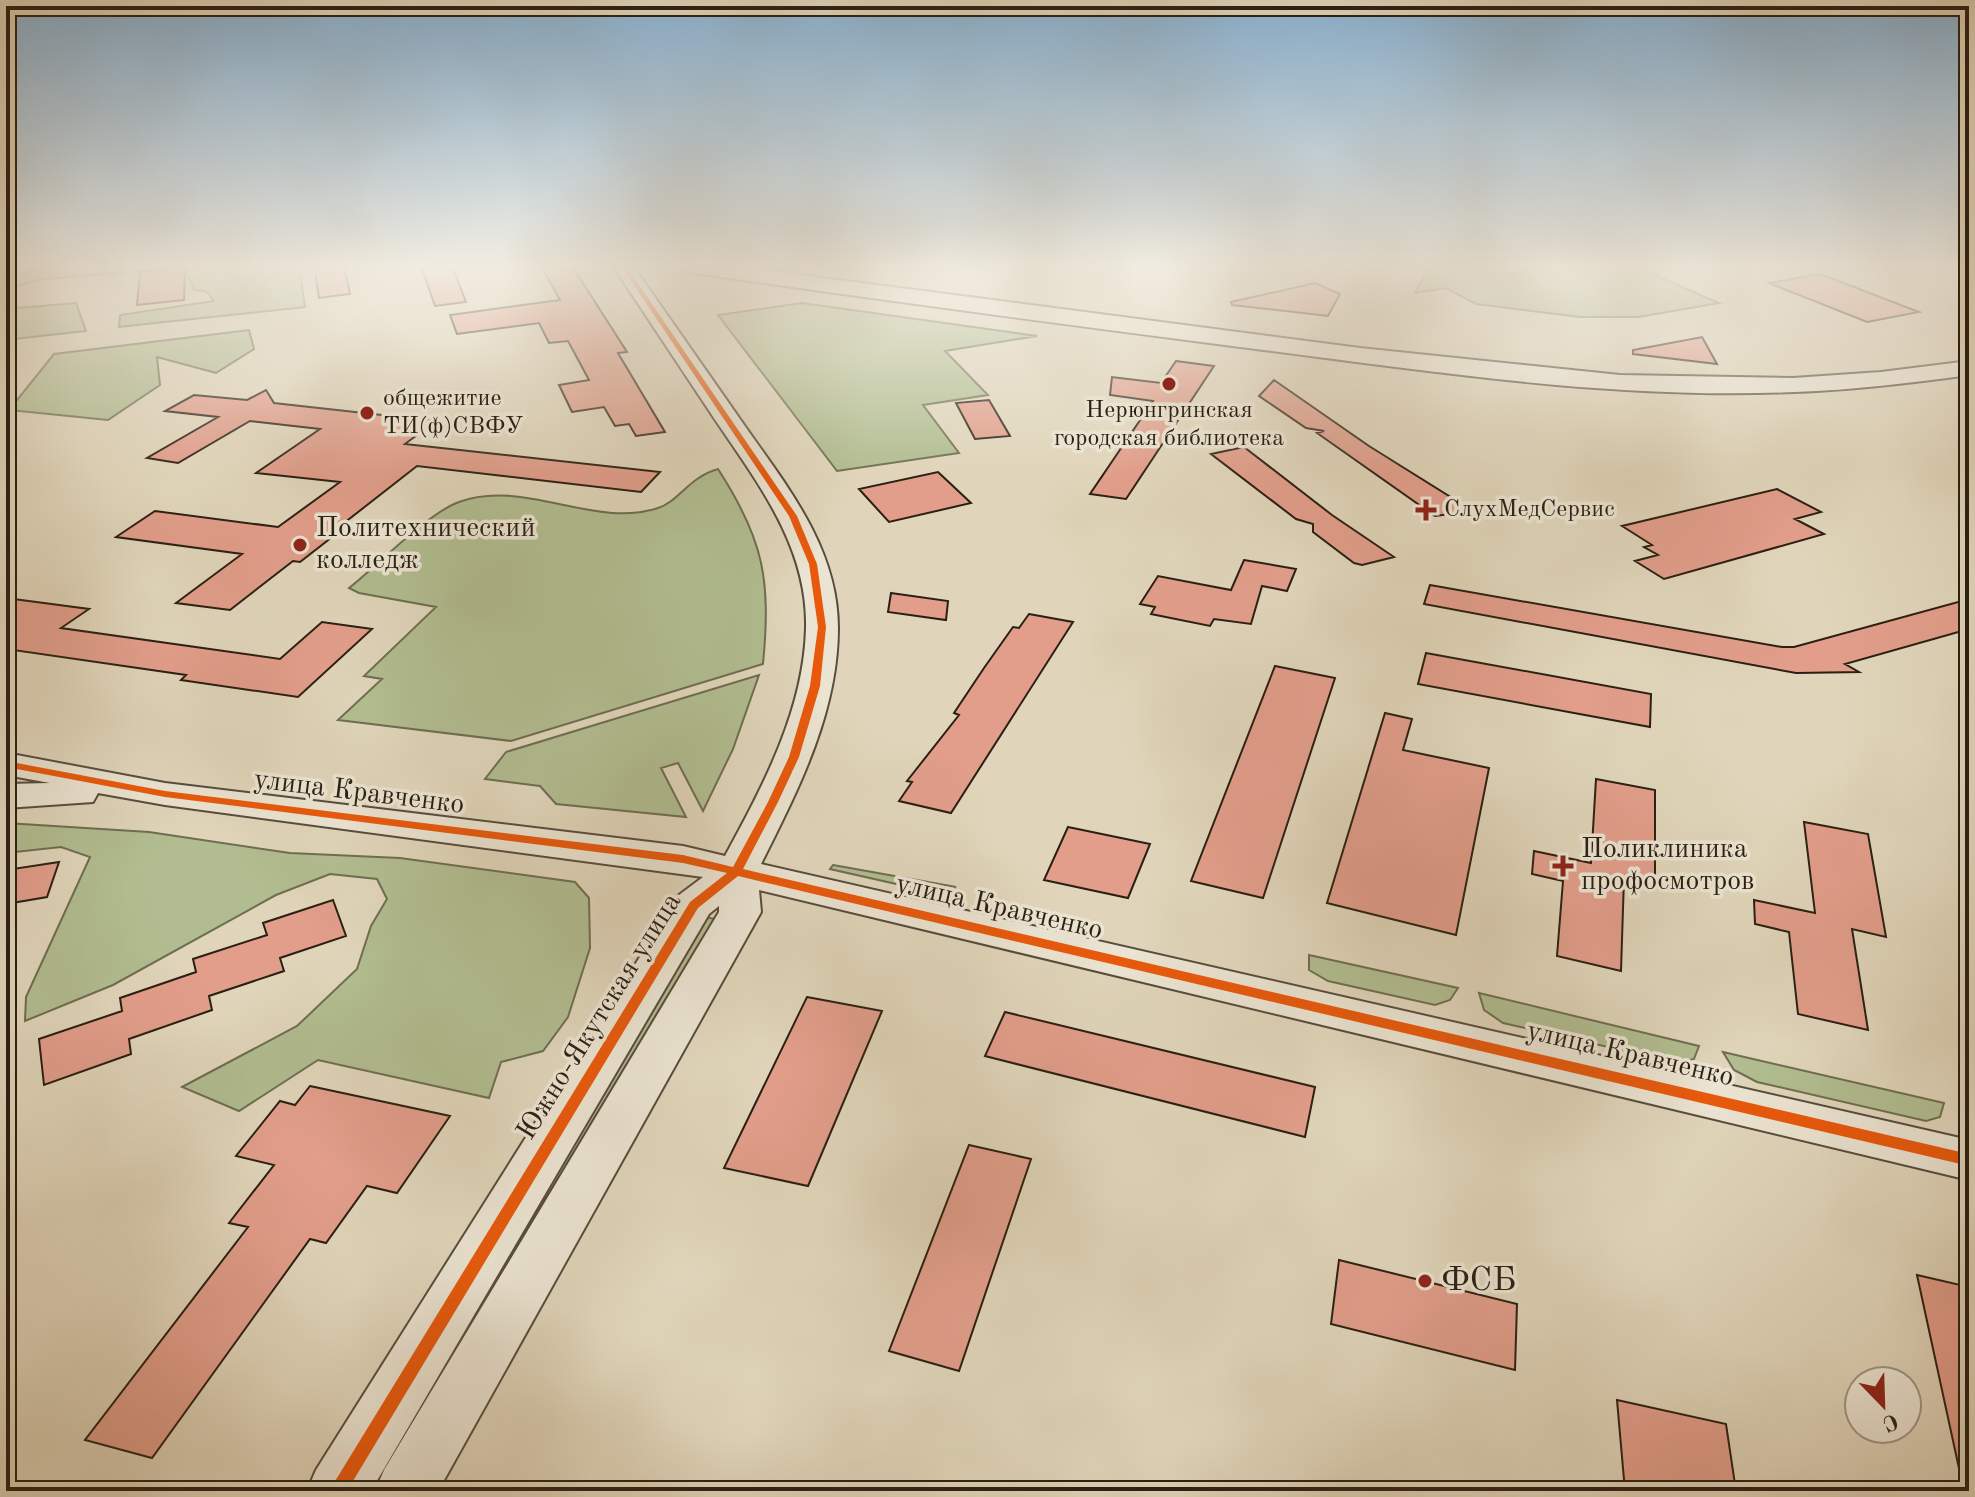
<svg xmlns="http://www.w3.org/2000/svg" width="1975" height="1497" font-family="'Old Standard TT',serif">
	<rect width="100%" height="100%" fill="#e0d5ba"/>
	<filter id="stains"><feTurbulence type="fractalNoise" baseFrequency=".0025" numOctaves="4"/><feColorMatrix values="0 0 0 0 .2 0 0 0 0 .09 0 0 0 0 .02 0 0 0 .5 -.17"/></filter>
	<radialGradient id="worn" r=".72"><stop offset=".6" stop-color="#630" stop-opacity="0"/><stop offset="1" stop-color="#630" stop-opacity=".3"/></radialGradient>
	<path fill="#b1bd90" stroke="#6e6e52" stroke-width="2" d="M 46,266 L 299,266 L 305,307 L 119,327 L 120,315 L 214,301 L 206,291 L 194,290 L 184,267 L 37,280 L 6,290 L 6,280 Z
		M 1429,266 L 1494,266 L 1510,274 L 1559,266 L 1634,266 L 1719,303 L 1638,317 L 1580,317 L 1476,304 L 1446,288 L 1415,293 Z
		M 6,291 L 18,308 L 76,303 L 86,331 L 6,340 Z
		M 802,303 L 1037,336 L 945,351 L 988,395 L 923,405 L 959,453 L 837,471 L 718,315 Z
		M 249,330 L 254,349 L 216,373 L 157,357 L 160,385 L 108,420 L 9,410 L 54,354 Z
		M 718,469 C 764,540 771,580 763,664 L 511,741 L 338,720 L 382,679 L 364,676 L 436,607 L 359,593 L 349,588 C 377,566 428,513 459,502 C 522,478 594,529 658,508 C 678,502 689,477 718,469 Z
		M 759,675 L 733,749 L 703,811 L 678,763 L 661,768 L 686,817 L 556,804 L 540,786 L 485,779 L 506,752 Z
		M 6,823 L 149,832 L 290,853 L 400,858 L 575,882 L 589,898 L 590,948 L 568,1017 L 543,1051 L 501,1062 L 489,1098 L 318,1060 L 239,1111 L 182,1087 L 297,1026 L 357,969 L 371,926 L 387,899 L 377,879 L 330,874 L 276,895 L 113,985 L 25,1021 L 26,997 L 90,857 L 61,847 L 6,853 Z
		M 833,865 L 956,887 L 936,893 L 830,869 Z
		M 703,917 L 716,919 L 380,1491 L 359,1491 Z
		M 1309,955 L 1458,988 L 1450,1000 L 1435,1005 L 1328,981 L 1309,970 Z
		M 1479,993 L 1699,1046 L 1694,1059 L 1678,1063 L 1503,1023 L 1484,1010 Z
		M 1723,1052 L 1944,1103 L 1940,1117 L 1926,1121 L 1757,1082 L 1734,1070 Z"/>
	<path fill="#e29e8b" stroke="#2a1f13" stroke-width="2" d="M 314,266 L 344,266 L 350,294 L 319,298 Z
		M 421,266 L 452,266 L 466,302 L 435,306 Z
		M 541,266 L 572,266 L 627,352 L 618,353 L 665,432 L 636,436 L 629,424 L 615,426 L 604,407 L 572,412 L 559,385 L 589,380 L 568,341 L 549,343 L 539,323 L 457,334 L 450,315 L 560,300 Z
		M 185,267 L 184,300 L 137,305 L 140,272 Z
		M 1820,274 L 1919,312 L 1867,322 L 1769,283 Z
		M 1315,283 L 1340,294 L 1328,316 L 1232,305 L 1231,302 Z
		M 1702,337 L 1717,364 L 1633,354 L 1633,350 Z
		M 1176,361 L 1214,366 L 1126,499 L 1090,494 L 1153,401 L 1110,395 L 1112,377 L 1161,383 Z
		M 1274,380 L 1369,446 L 1473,511 L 1435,516 L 1317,433 L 1324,431 L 1306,428 L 1259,396 Z
		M 266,390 L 274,403 L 436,421 L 405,444 L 660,472 L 641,492 L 417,466 L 330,534 L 336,534 L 300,562 L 293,561 L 230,610 L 176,603 L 242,554 L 116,537 L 155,511 L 278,527 L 340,482 L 256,473 L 320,429 L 250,421 L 178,463 L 147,458 L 218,417 L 165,411 L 194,395 L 247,400 Z
		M 989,400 L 1010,436 L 975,439 L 956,403 Z
		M 1244,447 L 1332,515 L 1394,557 L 1362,565 L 1354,563 L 1313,532 L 1313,524 L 1296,519 L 1211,454 Z
		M 938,472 L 971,503 L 889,522 L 859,489 Z
		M 1777,489 L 1821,512 L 1795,519 L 1824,534 L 1664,579 L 1635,561 L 1658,555 L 1644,547 L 1652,545 L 1622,526 Z
		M 1244,560 L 1296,569 L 1287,591 L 1262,586 L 1251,624 L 1214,619 L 1210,626 L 1151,614 L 1155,607 L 1140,604 L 1158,576 L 1231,590 Z
		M 1430,585 L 1782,647 L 1794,647 L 1969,599 L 1969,629 L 1845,664 L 1859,672 L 1796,673 L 1424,604 Z
		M 891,593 L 948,601 L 946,620 L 888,612 Z
		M 6,598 L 89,609 L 61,628 L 280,659 L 322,622 L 372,629 L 298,697 L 181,680 L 186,675 L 6,649 Z
		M 1029,614 L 1073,622 L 951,813 L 899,801 L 912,782 L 907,781 L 959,715 L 954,713 L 984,668 L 1013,627 L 1019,628 Z
		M 1426,653 L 1651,694 L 1650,727 L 1418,684 Z
		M 1275,666 L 1335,678 L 1263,898 L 1191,881 Z
		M 1385,713 L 1412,719 L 1403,750 L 1489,768 L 1456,935 L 1327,903 Z
		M 1596,779 L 1655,790 L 1655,885 L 1624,878 L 1621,971 L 1557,956 L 1563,881 L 1532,874 L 1534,851 L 1591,863 Z
		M 1804,822 L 1868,834 L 1886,937 L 1852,929 L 1868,1030 L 1798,1014 L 1789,932 L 1755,924 L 1754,900 L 1815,913 Z
		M 1068,827 L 1150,844 L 1128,898 L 1044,880 Z
		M 59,862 L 47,897 L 6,904 L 6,870 Z
		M 333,900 L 346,936 L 280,958 L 284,971 L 209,996 L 212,1010 L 129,1039 L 131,1054 L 44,1085 L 39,1039 L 122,1011 L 120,998 L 196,972 L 193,959 L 267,935 L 263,923 Z
		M 807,997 L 882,1011 L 808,1186 L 724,1168 Z
		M 1005,1012 L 1315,1087 L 1305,1137 L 985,1056 Z
		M 310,1086 L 450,1116 L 397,1193 L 367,1186 L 326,1243 L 310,1239 L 152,1458 L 85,1440 L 248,1227 L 229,1223 L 274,1165 L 236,1156 L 280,1101 L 295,1105 Z
		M 969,1145 L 1031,1159 L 959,1371 L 889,1351 Z
		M 1339,1260 L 1517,1304 L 1515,1370 L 1331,1324 Z
		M 1917,1275 L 1969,1287 L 1969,1472 L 1960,1473 Z
		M 1617,1400 L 1726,1424 L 1736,1491 L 1625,1491 Z"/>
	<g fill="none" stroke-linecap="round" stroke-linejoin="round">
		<defs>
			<path id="minor" d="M 613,266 L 633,266 C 667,315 701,363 735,412 C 780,478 838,543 838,628 C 838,713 798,790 761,864 L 1969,1140 L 1969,1180 L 759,890 L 761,912 L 438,1491 L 375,1491 L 384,1470 L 719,912 L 719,906 L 709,914 L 371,1491 L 307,1491 L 316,1470 L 679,895 L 703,877 L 165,805 L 98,793 L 93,802 L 6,808 L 6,784 L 50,783 L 6,775 L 6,753 L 165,783 L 683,846 L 725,856 C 763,786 804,710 806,628 C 808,542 752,476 708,409 C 676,361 645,314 613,266 Z
				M 677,266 L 732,266 L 1360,348 L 1620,375 L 1793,378 L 1881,372 L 1969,361 L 1969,375 C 1911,383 1853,390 1795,392 C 1609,400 1423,370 1240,347 C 1055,323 871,299 687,272 Z"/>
		</defs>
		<use href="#minor" stroke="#584c3d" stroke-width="4"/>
		<use href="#minor" fill="#ebe4d2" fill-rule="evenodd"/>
		<defs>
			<path id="cycleway" d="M 621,266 L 626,266 L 797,516 L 817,564 L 826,627 L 820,686 L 799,757 L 778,802 L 743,869 L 1969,1154 L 1969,1166 L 738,876 L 698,908 L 347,1491 L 329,1491 L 690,902 L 727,873 L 683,863 L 165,797 L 6,767 L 6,761 L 165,791 L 683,855 L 733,867 L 768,802 L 789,757 L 810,686 L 818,627 L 809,564 L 789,516 Z"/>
		</defs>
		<use href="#cycleway" stroke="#ebe4d2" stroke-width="5"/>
		<use href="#cycleway" fill="#e8590c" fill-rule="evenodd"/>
	</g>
	<linearGradient id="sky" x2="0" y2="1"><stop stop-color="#89b4d6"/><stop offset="0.56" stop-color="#f1ece0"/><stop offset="1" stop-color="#f1ece0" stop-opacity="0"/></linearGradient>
	<rect width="1975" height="476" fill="url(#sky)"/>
	<g fill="#8f2418" stroke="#ebe4d2" stroke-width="3">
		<circle cx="1169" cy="384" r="8"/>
		<circle cx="367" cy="413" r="8"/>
		<path d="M1422 498h8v8h8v8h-8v8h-8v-8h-8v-8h8z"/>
		<circle cx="300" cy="545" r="8"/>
		<path d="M1559 854h8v8h8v8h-8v8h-8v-8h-8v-8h8z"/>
		<circle cx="1425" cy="1281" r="8"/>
	</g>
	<g text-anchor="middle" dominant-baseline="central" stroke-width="7" stroke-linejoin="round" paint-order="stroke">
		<g font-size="24" fill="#2a1f13" stroke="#ebe4d2" text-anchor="start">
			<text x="383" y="399">общежитие<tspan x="383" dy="28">ТИ(ф)СВФУ</tspan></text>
			<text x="1169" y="411" text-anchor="middle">Нерюнгринская<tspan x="1169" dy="28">городская библиотека</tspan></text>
			<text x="1444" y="510">СлухМедСервис</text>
		</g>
		<g font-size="28" fill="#2a1f13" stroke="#ebe4d2" text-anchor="start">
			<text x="316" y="529">Политехнический<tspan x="316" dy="32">колледж</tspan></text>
			<text x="1581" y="850">Поликлиника<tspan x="1581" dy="32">профосмотров</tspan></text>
		</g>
		<g font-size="28" fill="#2a1f13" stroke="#ebe4d2">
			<text transform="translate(359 793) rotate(7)">улица Кравченко</text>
			<text transform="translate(999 908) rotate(13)">улица Кравченко</text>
			<text transform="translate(600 1017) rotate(-58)">Южно-Якутская улица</text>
			<text transform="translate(1630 1055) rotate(13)">улица Кравченко</text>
		</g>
		<g font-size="34" fill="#2a1f13" stroke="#ebe4d2" text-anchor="start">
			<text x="1441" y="1281">ФСБ</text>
		</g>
	</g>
	<rect width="1975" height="1497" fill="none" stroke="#e0d5ba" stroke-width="32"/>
	<rect x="8" y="8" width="1959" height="1481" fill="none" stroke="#2a1f13" stroke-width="4"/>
	<rect x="16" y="16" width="1943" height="1465" fill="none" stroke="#2a1f13" stroke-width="2"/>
	<g transform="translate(1883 1405) rotate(157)"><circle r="38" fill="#ebe4d2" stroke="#9e9586" stroke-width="2"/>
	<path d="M0-6L14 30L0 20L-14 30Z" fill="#8f2418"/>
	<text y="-12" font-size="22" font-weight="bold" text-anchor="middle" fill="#2a1f13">С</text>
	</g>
	<rect width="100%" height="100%" filter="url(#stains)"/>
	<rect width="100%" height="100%" fill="url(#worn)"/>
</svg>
